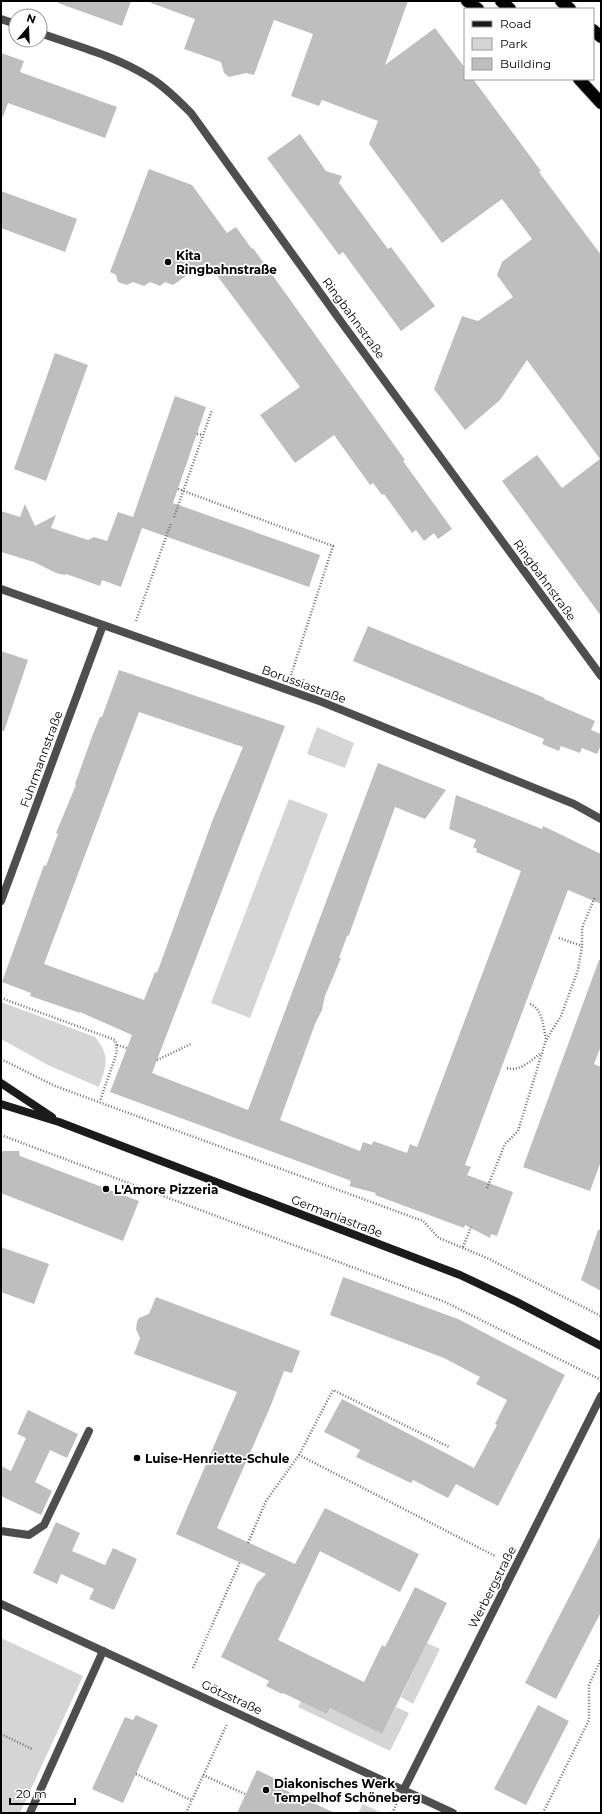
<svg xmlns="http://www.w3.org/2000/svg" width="602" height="1814" font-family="Montserrat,sans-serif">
	<rect width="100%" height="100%" fill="#fff"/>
	<path fill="#d5d5d5" d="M 317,727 L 354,743 L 345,768 L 307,754 Z
		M 289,799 L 328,814 L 250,1018 L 211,1003 Z
		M 1,1002 L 95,1037 C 111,1056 106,1066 99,1087 L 48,1065 L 1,1039 Z
		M 1,1638 L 83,1676 L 20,1813 L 1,1813 Z
		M 427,1643 L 440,1649 L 413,1704 L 401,1697 Z
		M 304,1696 L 312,1706 L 327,1714 L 330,1708 L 382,1733 L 396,1707 L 409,1713 L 390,1751 L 298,1707 Z
		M 363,1804 L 382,1813 L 358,1813 Z"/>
	<path fill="#bebebe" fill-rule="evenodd" d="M 59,1 L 131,1 L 122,26 L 58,3 Z
		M 151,1 L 408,1 L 385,65 L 435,28 L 465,68 L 465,79 L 473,79 L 541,171 L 539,172 L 601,255 L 601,616 L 502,481 L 537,455 L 562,488 L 600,459 L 527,360 L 500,400 L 465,430 L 434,389 L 462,316 L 478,321 L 513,297 L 497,275 L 502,262 L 532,239 L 502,199 L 442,243 L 369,144 L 378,121 L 322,100 L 319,106 L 291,96 L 313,34 L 274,20 L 254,75 L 246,73 L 229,77 L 224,73 L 221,62 L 184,49 L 195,19 L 151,3 Z
		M 1,53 L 24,61 L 20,72 L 117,107 L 105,138 L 8,103 L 3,117 L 1,116 Z
		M 300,134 L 326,171 L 342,176 L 339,183 L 388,249 L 391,247 L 435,306 L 401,331 L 343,252 L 339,255 L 267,158 Z
		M 149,169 L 192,185 L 227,233 L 236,227 L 252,249 L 253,248 L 405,460 L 403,461 L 452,529 L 438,539 L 434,533 L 424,541 L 416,530 L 412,533 L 384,494 L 382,495 L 373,483 L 370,485 L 334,435 L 295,463 L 260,415 L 300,387 L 207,262 L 173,285 L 165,282 L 160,286 L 150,282 L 144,286 L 133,282 L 127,285 L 118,282 L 116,275 L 110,272 Z
		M 1,191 L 77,219 L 65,252 L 1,228 Z
		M 55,353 L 88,365 L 46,481 L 14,469 Z
		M 175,396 L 206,407 L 173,503 L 320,555 L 309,587 L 142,528 L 121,587 L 102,580 L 100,586 L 66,574 L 65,575 L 56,573 L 34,562 L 1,552 L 1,511 L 20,517 L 25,504 L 35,526 L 56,515 L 51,528 L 88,540 L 94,537 L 107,541 L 118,512 L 133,517 Z
		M 368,626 L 545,698 L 544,699 L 595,721 L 591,730 L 601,734 L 601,745 L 597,754 L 582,748 L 580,753 L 561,746 L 559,751 L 542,744 L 544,739 L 353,661 Z
		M 1,651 L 28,660 L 4,731 L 1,731 Z
		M 119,670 L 285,726 L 152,1073 L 248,1110 L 378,763 L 446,790 L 425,819 L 395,807 L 349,935 L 347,936 L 339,958 L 341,958 L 325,996 L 322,1010 L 315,1024 L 280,1120 L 360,1151 L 363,1142 L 372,1145 L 373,1141 L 407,1153 L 410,1144 L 417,1147 L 521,871 L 476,852 L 477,849 L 473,847 L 476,840 L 449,829 L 456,795 L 542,829 L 543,826 L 601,854 L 601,904 L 568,890 L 465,1165 L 471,1167 L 467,1175 L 513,1192 L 497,1236 L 491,1234 L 490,1238 L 465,1225 L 464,1228 L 375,1195 L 376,1193 L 349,1186 L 351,1182 L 349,1180 L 110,1092 L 132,1035 L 80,1012 L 80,1013 L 30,996 L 31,993 L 2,982 L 44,865 L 46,866 L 58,834 L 56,833 L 76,785 L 75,784 L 93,734 L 100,717 L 102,717 ZM 139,712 L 243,747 L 213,819 L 157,973 L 155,972 L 144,1000 L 44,964 Z
		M 599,960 L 601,960 L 601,1046 L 594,1064 L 601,1067 L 601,1161 L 590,1191 L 523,1167 Z
		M 1,1151 L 19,1151 L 20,1156 L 139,1201 L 123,1241 L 1,1193 Z
		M 598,1230 L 601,1230 L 601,1291 L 581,1280 Z
		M 1,1247 L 49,1264 L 34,1304 L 1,1292 Z
		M 343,1277 L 458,1319 L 565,1375 L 498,1506 L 456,1484 L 448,1498 L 413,1480 L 411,1483 L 356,1457 L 360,1450 L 324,1432 L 342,1399 L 474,1468 L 497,1425 L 495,1424 L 507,1400 L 476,1384 L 480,1377 L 444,1358 L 330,1315 Z
		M 156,1297 L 300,1351 L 292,1373 L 284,1371 L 271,1405 L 217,1528 L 295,1564 L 325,1508 L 419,1554 L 400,1592 L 320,1551 L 278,1640 L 364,1682 L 382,1645 L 385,1647 L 415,1587 L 447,1603 L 382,1734 L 330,1708 L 327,1714 L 283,1693 L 282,1694 L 266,1686 L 269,1681 L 221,1657 L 257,1583 L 266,1574 L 176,1534 L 237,1392 L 134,1354 L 140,1338 L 136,1329 L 137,1322 L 139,1318 L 149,1314 Z
		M 28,1410 L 78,1434 L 67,1458 L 50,1450 L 35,1482 L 52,1491 L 41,1515 L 1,1496 L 1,1466 L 11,1471 L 26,1438 L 17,1434 Z
		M 56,1522 L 80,1533 L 72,1551 L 105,1565 L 113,1548 L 137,1559 L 114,1610 L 89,1599 L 94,1589 L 61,1574 L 57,1584 L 33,1573 Z
		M 601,1535 L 601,1612 L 556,1699 L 525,1683 Z
		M 538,1705 L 569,1721 L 526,1805 L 494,1789 Z
		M 136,1715 L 158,1725 L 123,1803 L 92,1789 L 125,1717 L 133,1720 Z
		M 257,1770 L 278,1780 L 276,1786 L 335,1813 L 237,1813 Z"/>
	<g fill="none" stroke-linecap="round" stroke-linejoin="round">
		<defs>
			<path id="highway" d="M 467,1 L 478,9
				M 501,1 L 510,9
				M 561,1 L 570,9
				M 593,30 L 601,37
				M 579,79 L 601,103"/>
		</defs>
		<use href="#highway" stroke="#dbdbdb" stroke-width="14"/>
		<path stroke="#707070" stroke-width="2.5" stroke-dasharray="1 2" stroke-linecap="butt" d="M 197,434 L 203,435
			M 178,489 L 333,546 L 291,675
			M 174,517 L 212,410
			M 136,621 L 171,523
			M 559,938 L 582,946
			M 1,998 L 115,1040 L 117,1052 L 100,1101
			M 530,1004 C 543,1009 543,1027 546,1039
			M 117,1045 L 127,1048
			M 1,1059 L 55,1086 L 423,1221 L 439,1238 L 487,1258 L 601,1316
			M 157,1060 L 191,1044
			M 507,1068 C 520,1072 531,1060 541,1053
			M 1,1135 L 445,1302 L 601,1380
			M 487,1188 L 505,1144 L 518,1131 L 546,1040 L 561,1016 L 578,970 L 582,946 L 582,928 L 595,897
			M 463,1247 L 471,1227
			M 299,1455 L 333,1390 L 449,1447
			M 248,1543 L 266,1501 L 299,1455 L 495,1556
			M 193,1668 L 240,1562
			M 1,1734 L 32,1749
			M 136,1774 L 191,1800
			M 203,1775 L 245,1794
			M 186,1813 L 227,1724
			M 392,1813 L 397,1803
			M 543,1813 L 589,1720 L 589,1685 L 601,1659"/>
		<path stroke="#4e4e4e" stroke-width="8" d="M 1,1531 L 29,1535 L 44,1525 L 89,1431
			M 30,1813 L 103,1651"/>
		<path stroke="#4e4e4e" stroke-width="8" d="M 1,19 L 16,24
			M 40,33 C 76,46 116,56 149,77 C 164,86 178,100 191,113 L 342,323 L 601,676
			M 1,589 L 322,702 L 574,804 L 601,819
			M 1,901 L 103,625
			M 1,1604 L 453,1813
			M 404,1789 L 601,1396"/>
		<path stroke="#1b1b1b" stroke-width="8" d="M 1,1083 L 52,1117
			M 1,1104 L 59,1122 L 460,1275 L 517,1302 L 601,1346"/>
		<use href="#highway" stroke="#000" stroke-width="12"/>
	</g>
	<g fill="#000" stroke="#fff" stroke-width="1.5">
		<circle cx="168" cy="262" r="4"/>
		<circle cx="106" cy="1189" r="4"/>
		<circle cx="137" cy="1458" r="4"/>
		<circle cx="266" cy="1790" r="4"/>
	</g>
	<g text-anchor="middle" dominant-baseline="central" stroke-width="3.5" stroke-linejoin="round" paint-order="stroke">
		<g font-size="12" font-weight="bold" fill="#000" stroke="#fff" text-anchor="start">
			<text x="176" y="255">Kita<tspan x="176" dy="14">Ringbahnstraße</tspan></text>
			<text x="114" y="1189">L'Amore Pizzeria</text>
			<text x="145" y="1458">Luise-Henriette-Schule</text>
			<text x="274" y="1783">Diakonisches Werk<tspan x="274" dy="14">Tempelhof Schöneberg</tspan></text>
		</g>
		<g font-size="12" fill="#000" stroke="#fff">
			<text transform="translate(354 318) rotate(54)">Ringbahnstraße</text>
			<text transform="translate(545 580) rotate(54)">Ringbahnstraße</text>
			<text transform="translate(304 684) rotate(20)">Borussiastraße</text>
			<text transform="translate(41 759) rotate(-70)">Fuhrmannstraße</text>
			<text transform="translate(337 1216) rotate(21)">Germaniastraße</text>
			<text transform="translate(492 1587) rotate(-63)">Werbergstraße</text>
			<text transform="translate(232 1697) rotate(25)">Götzstraße</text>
		</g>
	</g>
	<rect width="602" height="1814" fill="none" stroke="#000000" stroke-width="4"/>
	<rect x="464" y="8" width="130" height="72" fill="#ffffff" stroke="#999999"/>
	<rect x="472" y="21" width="20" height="6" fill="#1b1b1b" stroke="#999999"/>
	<text x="500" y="28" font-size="12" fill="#000000">Road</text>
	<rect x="472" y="38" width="20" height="12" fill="#d5d5d5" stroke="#999999"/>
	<text x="500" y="48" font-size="12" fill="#000000">Park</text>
	<rect x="472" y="58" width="20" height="12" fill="#bebebe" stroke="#999999"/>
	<text x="500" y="68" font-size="12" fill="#000000">Building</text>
	<g transform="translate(28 28) rotate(19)"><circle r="19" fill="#ffffff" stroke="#999999"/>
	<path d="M0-3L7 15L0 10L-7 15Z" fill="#000000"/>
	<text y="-6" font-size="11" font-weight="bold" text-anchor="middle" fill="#000000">N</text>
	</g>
	<path d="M10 1798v6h65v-6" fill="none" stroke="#000000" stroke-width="2"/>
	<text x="16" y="1798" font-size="12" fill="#000000" stroke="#ffffff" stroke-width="3" paint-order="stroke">20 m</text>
</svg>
